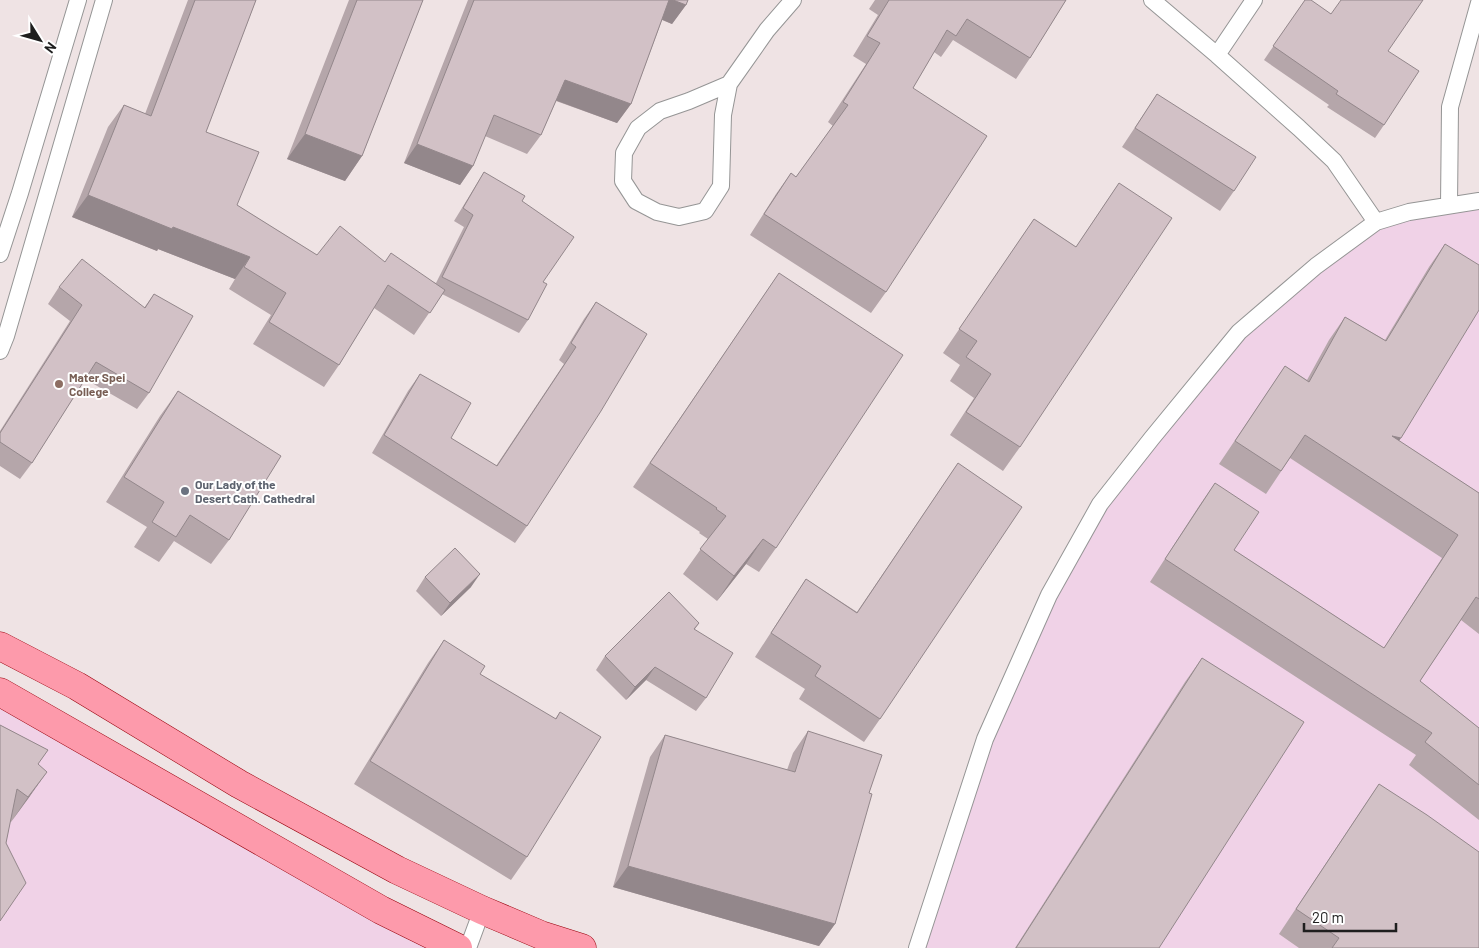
<svg xmlns="http://www.w3.org/2000/svg" width="1479" height="948" font-family="Barlow,sans-serif">
	<rect width="100%" height="100%" fill="#efe3e4"/>
	<path fill="#f0d2e7" d="M 1479,201 L 1479,948 L 917,948 L 985,739 L 1100,504 L 1239,332 L 1376,222 Z
		M 0,692 L 458,948 L 0,948 Z"/>
	<g fill="none" stroke-linecap="round" stroke-linejoin="round">
		<defs>
			<path id="lane" d="M 1152,0 L 1217,55 L 1299,128 L 1334,161 L 1376,222
				M 1217,55 L 1254,0
				M 729,84 L 689,101 L 660,111 L 638,128 L 624,153 L 623,181 L 636,201 L 657,212 L 679,217 L 705,211 L 721,186 L 723,115 L 729,84 L 767,30 L 793,0
				M 1449,205 L 1450,107 L 1479,3
				M 0,254 L 20,193 L 78,0
				M 0,351 L 6,336 L 104,0
				M 468,948 L 482,910
				M 917,948 L 985,739 L 1049,595 L 1100,504 L 1152,438 L 1239,332 L 1316,266 L 1376,222 L 1409,212 L 1479,201"/>
			<path id="primary" d="M 0,646 L 77,686 L 239,784 L 397,870 L 482,910 L 541,935 L 582,948
				M 0,692 L 381,910 L 458,948"/>
		</defs>
		<use href="#lane" stroke="#959595" stroke-width="18"/>
		<use href="#primary" stroke="#97000b" stroke-width="29"/>
		<use href="#lane" stroke="#fff" stroke-width="16"/>
		<use href="#primary" stroke="#fd9aab" stroke-width="28"/>
	</g>
	<path fill="#b5a6aa" d="M 188,0 L 256,0 L 206,132 L 237,205 L 317,255 L 385,262 L 436,283 L 464,227 L 454,221 L 476,185 L 484,172 L 522,201 L 543,282 L 528,320 L 519,333 L 442,294 L 414,335 L 374,308 L 339,365 L 324,387 L 253,344 L 271,315 L 229,289 L 235,279 L 158,249 L 157,251 L 72,217 L 108,127 L 124,105 L 145,114 Z
		M 349,0 L 423,0 L 362,156 L 345,181 L 287,159 Z
		M 468,0 L 688,0 L 686,5 L 672,24 L 662,20 L 631,104 L 617,123 L 556,101 L 541,135 L 527,154 L 485,136 L 473,166 L 460,185 L 404,163 Z
		M 875,0 L 1066,0 L 1030,58 L 1016,79 L 953,40 L 941,57 L 934,52 L 913,88 L 886,292 L 871,313 L 750,235 L 776,194 L 791,173 L 796,177 L 833,126 L 828,122 L 866,64 L 853,56 L 878,15 L 869,9 Z
		M 1305,0 L 1331,14 L 1388,51 L 1384,125 L 1375,138 L 1327,107 L 1329,105 L 1264,60 Z
		M 1157,94 L 1234,191 L 1220,211 L 1122,147 Z
		M 1119,183 L 1020,447 L 1003,471 L 950,435 L 974,398 L 950,381 L 960,365 L 943,353 L 1034,219 L 1076,247 Z
		M 1445,244 L 1399,441 L 1479,493 L 1479,634 L 1461,620 L 1420,681 L 1479,728 L 1479,820 L 1409,765 L 1416,755 L 1150,582 L 1199,506 L 1215,483 L 1234,550 L 1384,648 L 1442,558 L 1290,458 L 1266,494 L 1219,464 L 1285,366 L 1307,380 L 1329,340 L 1345,317 L 1385,340 L 1429,267 Z
		M 779,273 L 776,548 L 759,572 L 746,564 L 717,601 L 683,574 L 708,539 L 699,533 L 700,532 L 633,487 Z
		M 59,287 L 144,308 L 154,294 L 149,393 L 137,409 L 85,379 L 32,463 L 20,479 L 0,466 L 0,431 L 70,321 L 48,304 Z
		M 596,302 L 527,526 L 515,543 L 372,453 L 408,391 L 420,374 L 451,438 L 496,466 L 564,364 L 559,360 L 584,319 Z
		M 178,391 L 229,540 L 211,564 L 174,541 L 159,562 L 134,547 L 147,527 L 106,502 L 160,416 Z
		M 958,463 L 880,719 L 864,742 L 799,699 L 805,689 L 755,657 L 790,603 L 806,579 L 857,612 Z
		M 425,577 L 471,587 L 441,616 L 416,591 Z
		M 699,623 L 695,629 L 706,698 L 696,711 L 646,680 L 626,700 L 596,670 L 605,656 Z
		M 444,640 L 480,674 L 555,719 L 560,712 L 527,857 L 511,880 L 354,784 L 428,663 Z
		M 1202,658 L 1159,948 L 1015,948 L 1185,682 Z
		M 0,725 L 48,750 L 38,764 L 30,796 L 11,822 L 10,822 L 6,843 Z
		M 808,731 L 869,793 L 835,924 L 819,946 L 613,887 L 650,757 L 665,735 L 787,770 L 793,753 Z
		M 1379,784 L 1479,948 L 1299,948 L 1279,934 L 1362,809 Z"/>
	<path fill="#93878b" d="M 668,0 L 673,0 L 686,5 L 672,24 L 656,17 Z
		M 565,80 L 631,104 L 617,123 L 552,99 Z
		M 305,134 L 362,156 L 345,181 L 287,159 Z
		M 417,144 L 473,166 L 460,185 L 404,163 Z
		M 88,195 L 173,227 L 250,257 L 235,279 L 158,249 L 157,251 L 72,217 Z
		M 1392,436 L 1401,438 L 1385,461 Z
		M 763,539 L 746,564 L 717,601 L 734,576 Z
		M 480,574 L 471,587 L 441,616 L 450,603 Z
		M 655,667 L 646,680 L 626,700 L 635,687 Z
		M 47,772 L 30,796 L 11,822 L 28,797 Z
		M 628,866 L 835,924 L 819,946 L 613,887 Z"/>
	<path fill="#d2c1c6" stroke="#93878b" d="M 195,0 L 256,0 L 206,132 L 259,152 L 237,205 L 317,255 L 340,226 L 385,262 L 391,253 L 445,290 L 430,313 L 388,285 L 339,365 L 269,322 L 286,293 L 244,267 L 250,257 L 173,227 L 172,229 L 88,195 L 124,105 L 151,116 Z
		M 357,0 L 423,0 L 362,156 L 305,134 Z
		M 474,0 L 669,0 L 631,104 L 565,80 L 541,135 L 494,115 L 473,166 L 417,144 Z
		M 673,0 L 688,0 L 686,5 Z
		M 889,0 L 1066,0 L 1030,58 L 967,19 L 956,36 L 947,30 L 913,88 L 987,136 L 886,292 L 764,214 L 791,173 L 796,177 L 848,105 L 843,102 L 880,43 L 867,36 Z
		M 1305,0 L 1311,0 L 1331,14 L 1341,0 L 1423,0 L 1388,51 L 1419,71 L 1384,125 L 1336,94 L 1338,91 L 1273,46 Z
		M 1157,94 L 1256,157 L 1234,191 L 1135,128 Z
		M 484,172 L 525,196 L 522,201 L 574,237 L 543,282 L 547,284 L 528,320 L 442,277 L 473,215 L 463,208 Z
		M 1119,183 L 1172,218 L 1020,447 L 966,412 L 991,374 L 966,357 L 977,341 L 959,329 L 1034,219 L 1076,247 Z
		M 1445,244 L 1479,265 L 1479,310 L 1401,438 L 1392,436 L 1479,493 L 1479,599 L 1476,597 L 1420,681 L 1479,728 L 1479,785 L 1425,742 L 1432,733 L 1165,559 L 1215,483 L 1259,512 L 1234,550 L 1384,648 L 1458,535 L 1305,435 L 1281,471 L 1235,441 L 1285,366 L 1309,382 L 1345,317 L 1386,341 Z
		M 82,259 L 145,308 L 154,294 L 193,316 L 149,393 L 96,362 L 32,463 L 0,442 L 0,433 L 82,305 L 59,287 Z
		M 779,273 L 903,355 L 776,548 L 763,539 L 734,576 L 700,549 L 726,516 L 716,509 L 717,508 L 650,463 Z
		M 596,302 L 647,334 L 601,411 L 527,526 L 384,435 L 420,374 L 471,403 L 451,438 L 497,466 L 576,347 L 571,343 Z
		M 178,391 L 281,456 L 229,540 L 190,515 L 176,537 L 152,522 L 164,502 L 124,477 Z
		M 958,463 L 1022,507 L 880,719 L 815,676 L 821,666 L 771,633 L 806,579 L 857,613 Z
		M 455,548 L 480,574 L 450,603 L 425,577 Z
		M 669,592 L 699,623 L 694,629 L 733,653 L 706,698 L 655,667 L 635,687 L 605,656 Z
		M 444,640 L 485,666 L 480,674 L 556,719 L 560,712 L 601,737 L 527,857 L 370,761 Z
		M 1202,658 L 1304,722 L 1159,948 L 1016,948 Z
		M 0,725 L 48,750 L 38,764 L 47,772 L 28,797 L 17,789 L 6,843 L 26,883 L 0,921 Z
		M 808,731 L 882,755 L 869,793 L 872,794 L 835,924 L 628,866 L 665,735 L 795,772 Z
		M 1379,784 L 1427,815 L 1479,852 L 1479,948 L 1332,948 L 1339,938 L 1296,909 Z"/>
	<circle fill="#8d6e63" stroke="#fff" stroke-width="2" cx="59" cy="384" r="5"/>
	<circle fill="#6b7280" stroke="#fff" stroke-width="2" cx="185" cy="491" r="5"/>
	<g text-anchor="middle" dominant-baseline="central" stroke-width="4" stroke-linejoin="round" paint-order="stroke">
		<g font-size="12" font-weight="bold" fill="#785e54" stroke="#fff" text-anchor="start">
			<text x="69" y="377">Mater Spei<tspan x="69" dy="14">College</tspan></text>
		</g>
		<g font-size="12" font-weight="bold" fill="#5b616d" stroke="#fff" text-anchor="start">
			<text x="195" y="484">Our Lady of the<tspan x="195" dy="14">Desert Cath. Cathedral</tspan></text>
		</g>
	</g>
	<g transform="translate(40 40) rotate(127)" stroke="#ffffff" stroke-width="4" paint-order="stroke">
	<path d="M0-4L9 19L0 12L-9 19Z" fill="#1e1e1e"/>
	<text y="-8" font-size="14" font-weight="bold" text-anchor="middle" fill="#1e1e1e">N</text>
	</g>
	<path d="M1304 923v8h92v-8" fill="none" stroke="#1e1e1e" stroke-width="2.5"/>
	<text x="1312" y="923" font-size="15" fill="#1e1e1e" stroke="#ffffff" stroke-width="4" paint-order="stroke">20 m</text>
</svg>
